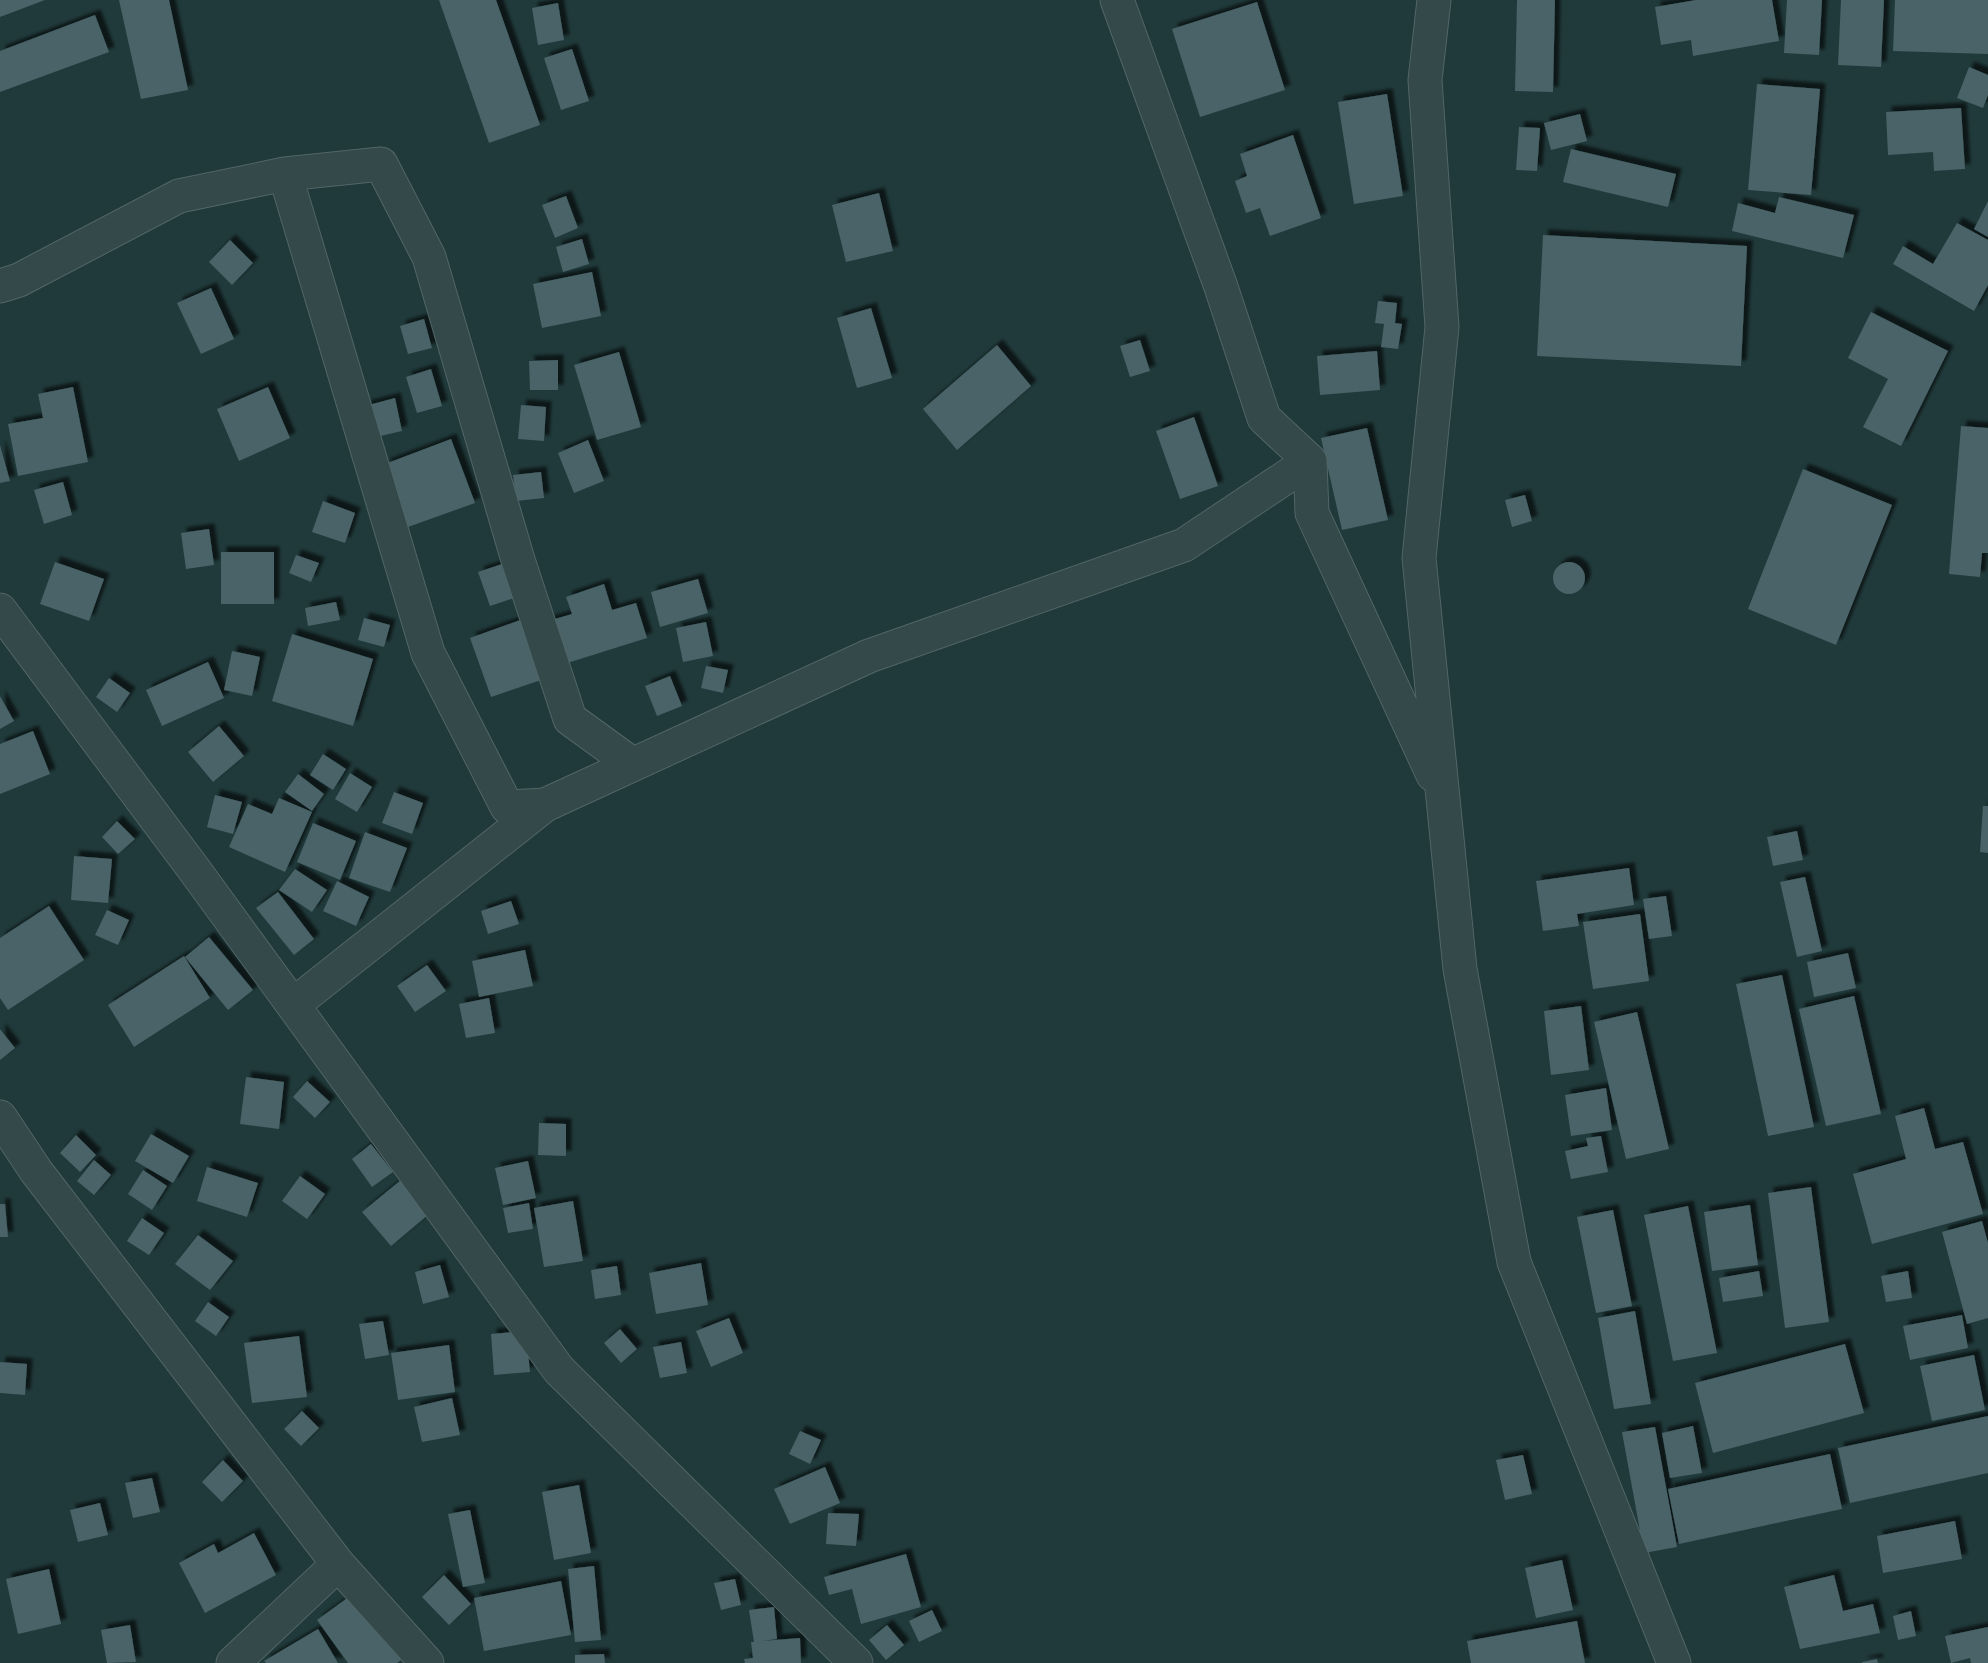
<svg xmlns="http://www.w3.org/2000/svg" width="1988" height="1663" font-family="Ubuntu,sans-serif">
	<defs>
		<filter id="shadow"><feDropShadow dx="5.5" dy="-5.5" stdDeviation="1.5" flood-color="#0009"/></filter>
	</defs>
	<rect width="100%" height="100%" fill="#20393a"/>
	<path fill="#486367" filter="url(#shadow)" d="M 0,0 L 45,0 L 0,17 Z
		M 119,0 L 169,0 L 188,90 L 141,99 Z
		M 439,0 L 496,0 L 540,125 L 489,143 Z
		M 1517,0 L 1555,0 L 1553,92 L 1515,91 Z
		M 1696,0 L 1772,0 L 1779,41 L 1693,56 L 1691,40 L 1661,45 L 1655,7 Z
		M 1787,0 L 1822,0 L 1819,55 L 1784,53 Z
		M 1841,0 L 1884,0 L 1881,67 L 1838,65 Z
		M 1895,0 L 1988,0 L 1988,54 L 1893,51 Z
		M 1257,2 L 1285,90 L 1200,117 L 1172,29 Z
		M 558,3 L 564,40 L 538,45 L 532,8 Z
		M 95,15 L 109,52 L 0,92 L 0,51 Z
		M 572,49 L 589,101 L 561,110 L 544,58 Z
		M 1969,67 L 1988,75 L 1988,95 L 1983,108 L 1957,98 Z
		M 1757,84 L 1820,89 L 1811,195 L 1748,190 Z
		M 1387,94 L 1403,196 L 1354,204 L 1338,102 Z
		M 1961,108 L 1965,169 L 1934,171 L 1933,152 L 1888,155 L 1886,112 Z
		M 1580,114 L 1587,141 L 1551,150 L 1544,123 Z
		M 1519,127 L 1540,128 L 1537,171 L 1516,170 Z
		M 1293,135 L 1321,218 L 1270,236 L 1260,208 L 1246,213 L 1235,181 L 1247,176 L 1240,154 Z
		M 1571,149 L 1676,174 L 1668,207 L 1563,182 Z
		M 879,193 L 893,251 L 846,262 L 832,205 Z
		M 566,196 L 578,228 L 555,238 L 542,205 Z
		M 1779,197 L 1854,215 L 1843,258 L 1732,231 L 1738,203 L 1775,213 Z
		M 1988,201 L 1988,237 L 1974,229 Z
		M 1957,223 L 1988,240 L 1988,285 L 1974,311 L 1893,264 L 1903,246 L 1933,264 Z
		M 1543,235 L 1747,246 L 1741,366 L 1537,356 Z
		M 582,239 L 589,264 L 563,272 L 556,247 Z
		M 230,240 L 253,263 L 232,285 L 209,262 Z
		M 592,272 L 601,316 L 542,328 L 533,284 Z
		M 211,288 L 234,339 L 201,354 L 177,303 Z
		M 1378,301 L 1397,303 L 1395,323 L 1402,324 L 1398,349 L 1381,347 L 1384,324 L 1375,323 Z
		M 871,308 L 892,378 L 857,388 L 837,318 Z
		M 1871,312 L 1948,351 L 1901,446 L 1863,427 L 1888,379 L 1848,358 Z
		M 424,319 L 432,348 L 408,354 L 400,326 Z
		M 1140,340 L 1150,371 L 1130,377 L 1120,346 Z
		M 997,345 L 1031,386 L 957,450 L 923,409 Z
		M 1377,351 L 1380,390 L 1320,395 L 1317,356 Z
		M 619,352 L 641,427 L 597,440 L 574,365 Z
		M 558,360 L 558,390 L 530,390 L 529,361 Z
		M 431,369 L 442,406 L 417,413 L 406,377 Z
		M 73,387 L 88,462 L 18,476 L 8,424 L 43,418 L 38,394 Z
		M 268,387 L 290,438 L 239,461 L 217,409 Z
		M 395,398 L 402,431 L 372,438 L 365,406 Z
		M 521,405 L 546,407 L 544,441 L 518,439 Z
		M 1194,417 L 1218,486 L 1180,499 L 1156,431 Z
		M 1961,426 L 1988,428 L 1988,553 L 1982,553 L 1980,577 L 1949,574 Z
		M 1367,428 L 1388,520 L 1342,530 L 1321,438 Z
		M 451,439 L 475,503 L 408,527 L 385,464 Z
		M 588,440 L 604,481 L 574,493 L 558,453 Z
		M 0,445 L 10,481 L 0,483 Z
		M 1803,469 L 1892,505 L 1836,645 L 1748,609 Z
		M 541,472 L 544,498 L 516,501 L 513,475 Z
		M 63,482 L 72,515 L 44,524 L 34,490 Z
		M 1525,495 L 1532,521 L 1512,527 L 1505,500 Z
		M 323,501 L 355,513 L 345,543 L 312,532 Z
		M 209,529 L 214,565 L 186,569 L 181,533 Z
		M 221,552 L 274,552 L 274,604 L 221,604 Z
		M 296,555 L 319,563 L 311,582 L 289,573 Z
		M1553 578a16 16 0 1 1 32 0a16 16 0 1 1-32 0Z
		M 55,562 L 104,579 L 89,621 L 40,604 Z
		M 505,563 L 517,597 L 490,606 L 478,572 Z
		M 698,579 L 708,613 L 660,627 L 651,592 Z
		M 604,584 L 612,610 L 636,603 L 647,638 L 561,665 L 548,621 L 572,614 L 566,597 Z
		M 336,602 L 340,620 L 308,626 L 305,608 Z
		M 364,618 L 390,625 L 384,647 L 358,640 Z
		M 523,619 L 544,679 L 491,697 L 470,638 Z
		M 706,622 L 713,656 L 683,662 L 676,628 Z
		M 292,634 L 373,659 L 353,726 L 272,701 Z
		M 232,651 L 260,657 L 252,696 L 224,690 Z
		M 208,662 L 224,698 L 162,726 L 146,690 Z
		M 706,666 L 728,670 L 723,693 L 701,688 Z
		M 670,676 L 682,706 L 657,716 L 645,686 Z
		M 109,678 L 130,693 L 117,712 L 96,697 Z
		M 0,696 L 14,721 L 0,729 Z
		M 219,726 L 244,756 L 213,782 L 188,752 Z
		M 33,731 L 50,774 L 0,794 L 0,744 Z
		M 323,754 L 346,769 L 333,790 L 310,775 Z
		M 350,773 L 372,787 L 357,812 L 335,799 Z
		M 298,774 L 324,794 L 312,811 L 285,792 Z
		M 394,792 L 423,803 L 412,834 L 382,823 Z
		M 215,795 L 242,802 L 233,834 L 207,827 Z
		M 279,798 L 312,812 L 285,872 L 229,847 L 248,804 L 272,814 Z
		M 1983,806 L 1988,806 L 1988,853 L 1980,852 Z
		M 117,821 L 135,839 L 118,854 L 102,837 Z
		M 313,823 L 356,841 L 340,880 L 297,862 Z
		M 1797,831 L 1803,860 L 1773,866 L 1767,837 Z
		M 365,832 L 407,848 L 390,892 L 349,878 Z
		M 74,856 L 112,859 L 108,903 L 71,900 Z
		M 1629,868 L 1634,905 L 1577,914 L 1579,926 L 1543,931 L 1536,881 Z
		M 295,869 L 327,890 L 312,912 L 279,890 Z
		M 1805,877 L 1822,951 L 1797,957 L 1780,882 Z
		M 337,881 L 369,897 L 356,926 L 323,911 Z
		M 278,892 L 314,939 L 294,955 L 256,908 Z
		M 1666,896 L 1672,936 L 1649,939 L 1643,899 Z
		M 511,901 L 519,924 L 488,934 L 481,911 Z
		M 49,906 L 84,960 L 8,1010 L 0,998 L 0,938 Z
		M 107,910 L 129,920 L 118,945 L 95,935 Z
		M 1640,914 L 1649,981 L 1593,989 L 1583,922 Z
		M 209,937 L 253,990 L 228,1010 L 185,957 Z
		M 525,950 L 533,986 L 479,997 L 472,961 Z
		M 1848,953 L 1856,988 L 1814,997 L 1807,962 Z
		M 184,956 L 210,998 L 134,1047 L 108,1005 Z
		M 427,965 L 446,991 L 415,1012 L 397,986 Z
		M 1782,975 L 1814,1127 L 1768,1136 L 1736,984 Z
		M 1854,996 L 1881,1114 L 1826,1126 L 1799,1009 Z
		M 489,998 L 495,1033 L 466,1038 L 459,1004 Z
		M 1581,1006 L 1589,1070 L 1551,1075 L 1544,1011 Z
		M 1637,1012 L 1669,1149 L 1626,1159 L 1594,1022 Z
		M 0,1029 L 15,1048 L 0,1060 Z
		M 246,1077 L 284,1082 L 279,1129 L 240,1124 Z
		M 307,1081 L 330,1102 L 315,1118 L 293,1097 Z
		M 1606,1088 L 1612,1130 L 1571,1136 L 1565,1095 Z
		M 1924,1108 L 1935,1149 L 1963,1142 L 1983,1214 L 1872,1244 L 1853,1174 L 1906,1159 L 1895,1116 Z
		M 539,1123 L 566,1124 L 566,1156 L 538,1155 Z
		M 151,1134 L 189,1156 L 173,1183 L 135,1161 Z
		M 76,1135 L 96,1155 L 80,1172 L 60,1153 Z
		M 1601,1136 L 1608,1172 L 1571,1179 L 1565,1151 L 1588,1146 L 1586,1138 Z
		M 371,1144 L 393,1172 L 372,1187 L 352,1159 Z
		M 94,1160 L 111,1175 L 94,1195 L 77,1181 Z
		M 528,1161 L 536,1198 L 503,1205 L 495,1168 Z
		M 207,1167 L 258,1183 L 247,1217 L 197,1201 Z
		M 143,1170 L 167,1186 L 152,1210 L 128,1194 Z
		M 300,1176 L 325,1194 L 307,1219 L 282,1201 Z
		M 401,1180 L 429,1214 L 391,1246 L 362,1212 Z
		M 1811,1187 L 1829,1322 L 1785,1328 L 1768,1193 Z
		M 573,1201 L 583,1261 L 544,1267 L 534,1208 Z
		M 529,1203 L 533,1229 L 508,1233 L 503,1208 Z
		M 0,1204 L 5,1204 L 8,1237 L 0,1237 Z
		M 1750,1205 L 1758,1265 L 1712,1271 L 1704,1212 Z
		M 1688,1206 L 1717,1353 L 1673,1361 L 1644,1215 Z
		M 1613,1210 L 1632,1306 L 1596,1313 L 1577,1217 Z
		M 142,1218 L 164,1233 L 149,1255 L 127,1241 Z
		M 1982,1221 L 1988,1243 L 1988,1318 L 1967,1324 L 1942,1232 Z
		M 198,1235 L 233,1261 L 210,1290 L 175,1264 Z
		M 701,1263 L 708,1305 L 656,1314 L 649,1273 Z
		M 440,1265 L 449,1297 L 423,1304 L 415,1272 Z
		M 617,1266 L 621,1295 L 595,1299 L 591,1270 Z
		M 1759,1271 L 1763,1296 L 1723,1302 L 1719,1278 Z
		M 1908,1271 L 1912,1298 L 1886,1302 L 1881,1276 Z
		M 208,1302 L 229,1317 L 216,1336 L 195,1321 Z
		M 1635,1311 L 1651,1404 L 1614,1409 L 1598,1318 Z
		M 1962,1315 L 1968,1348 L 1910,1360 L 1903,1326 Z
		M 729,1318 L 743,1353 L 711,1367 L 696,1331 Z
		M 383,1321 L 389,1355 L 365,1359 L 359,1324 Z
		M 620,1329 L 637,1349 L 621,1363 L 604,1343 Z
		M 526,1331 L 530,1372 L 494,1375 L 491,1334 Z
		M 299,1336 L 307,1397 L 252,1403 L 244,1343 Z
		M 681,1342 L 687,1373 L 660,1378 L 653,1347 Z
		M 1845,1344 L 1864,1413 L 1713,1453 L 1695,1383 Z
		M 449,1345 L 455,1392 L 398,1400 L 391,1353 Z
		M 1974,1355 L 1985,1410 L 1932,1421 L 1920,1366 Z
		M 0,1362 L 27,1364 L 25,1395 L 0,1393 Z
		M 452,1398 L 460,1435 L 422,1442 L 414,1407 Z
		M 302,1411 L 319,1428 L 301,1446 L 284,1429 Z
		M 1988,1416 L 1988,1473 L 1850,1503 L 1838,1448 Z
		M 1693,1426 L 1702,1473 L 1670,1478 L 1662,1433 Z
		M 1655,1427 L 1677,1547 L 1644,1553 L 1622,1432 Z
		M 800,1431 L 821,1440 L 810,1464 L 789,1454 Z
		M 1830,1454 L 1842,1509 L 1679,1544 L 1668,1489 Z
		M 1523,1455 L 1532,1494 L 1505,1500 L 1496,1460 Z
		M 223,1460 L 243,1481 L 222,1502 L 202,1482 Z
		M 825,1467 L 840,1503 L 790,1524 L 774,1489 Z
		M 152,1478 L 160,1512 L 133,1518 L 125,1483 Z
		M 579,1485 L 591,1553 L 554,1560 L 542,1492 Z
		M 100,1503 L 108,1535 L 78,1542 L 70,1510 Z
		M 470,1510 L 485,1583 L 463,1587 L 448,1514 Z
		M 828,1513 L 859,1514 L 856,1546 L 826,1544 Z
		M 1955,1521 L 1962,1559 L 1883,1573 L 1877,1536 Z
		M 254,1533 L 276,1575 L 205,1613 L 179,1563 L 214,1544 L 218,1553 Z
		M 906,1554 L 921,1607 L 861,1624 L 852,1589 L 829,1595 L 824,1577 Z
		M 1562,1560 L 1573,1610 L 1536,1618 L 1525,1568 Z
		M 594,1566 L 601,1640 L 575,1642 L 568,1569 Z
		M 49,1569 L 61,1624 L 18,1634 L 6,1579 Z
		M 444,1575 L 471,1604 L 449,1625 L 422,1597 Z
		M 1834,1575 L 1843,1611 L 1873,1604 L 1880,1633 L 1800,1649 L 1784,1587 Z
		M 735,1579 L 741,1605 L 721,1610 L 714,1583 Z
		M 561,1581 L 571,1635 L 484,1651 L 474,1598 Z
		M 357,1591 L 405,1657 L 397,1663 L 348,1663 L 317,1620 Z
		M 774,1607 L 777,1639 L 762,1641 L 800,1638 L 801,1663 L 745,1663 L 744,1659 L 753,1658 L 751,1642 L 754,1642 L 749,1610 Z
		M 932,1610 L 942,1631 L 919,1642 L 909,1621 Z
		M 1911,1611 L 1916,1636 L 1898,1640 L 1893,1616 Z
		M 1577,1621 L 1585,1663 L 1471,1663 L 1467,1641 Z
		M 130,1625 L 136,1662 L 107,1663 L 101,1630 Z
		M 887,1625 L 904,1645 L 886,1660 L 869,1640 Z
		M 1988,1627 L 1988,1663 L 1971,1663 L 1970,1658 L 1951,1663 L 1945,1636 Z
		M 318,1629 L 338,1663 L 266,1663 L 264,1661 Z
		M 604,1654 L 605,1663 L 575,1663 L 575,1655 Z
		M 1877,1659 L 1878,1663 L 1862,1663 L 1862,1662 Z"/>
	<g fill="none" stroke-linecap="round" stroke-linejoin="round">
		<defs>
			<path id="minor" d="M 1117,0 L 1221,287 L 1264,418 L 1310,461 L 1312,513 L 1433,775
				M 1434,0 L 1425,80 L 1442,327 L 1419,558 L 1460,969 L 1514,1262 L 1674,1663
				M 285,174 L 381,164 L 429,257 L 518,560 L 570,719 L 632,764
				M 0,286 L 19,280 L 179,196 L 285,174 L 428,653 L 507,807 L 545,805
				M 0,610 L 193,868 L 559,1370 L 856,1663
				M 293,1005 L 545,805 L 869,656 L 1184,545 L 1310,461
				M 0,1117 L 36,1171 L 338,1564 L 427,1663
				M 233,1663 L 338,1564"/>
		</defs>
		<use href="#minor" stroke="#526668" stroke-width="35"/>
		<use href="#minor" stroke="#34494a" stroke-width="33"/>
	</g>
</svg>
